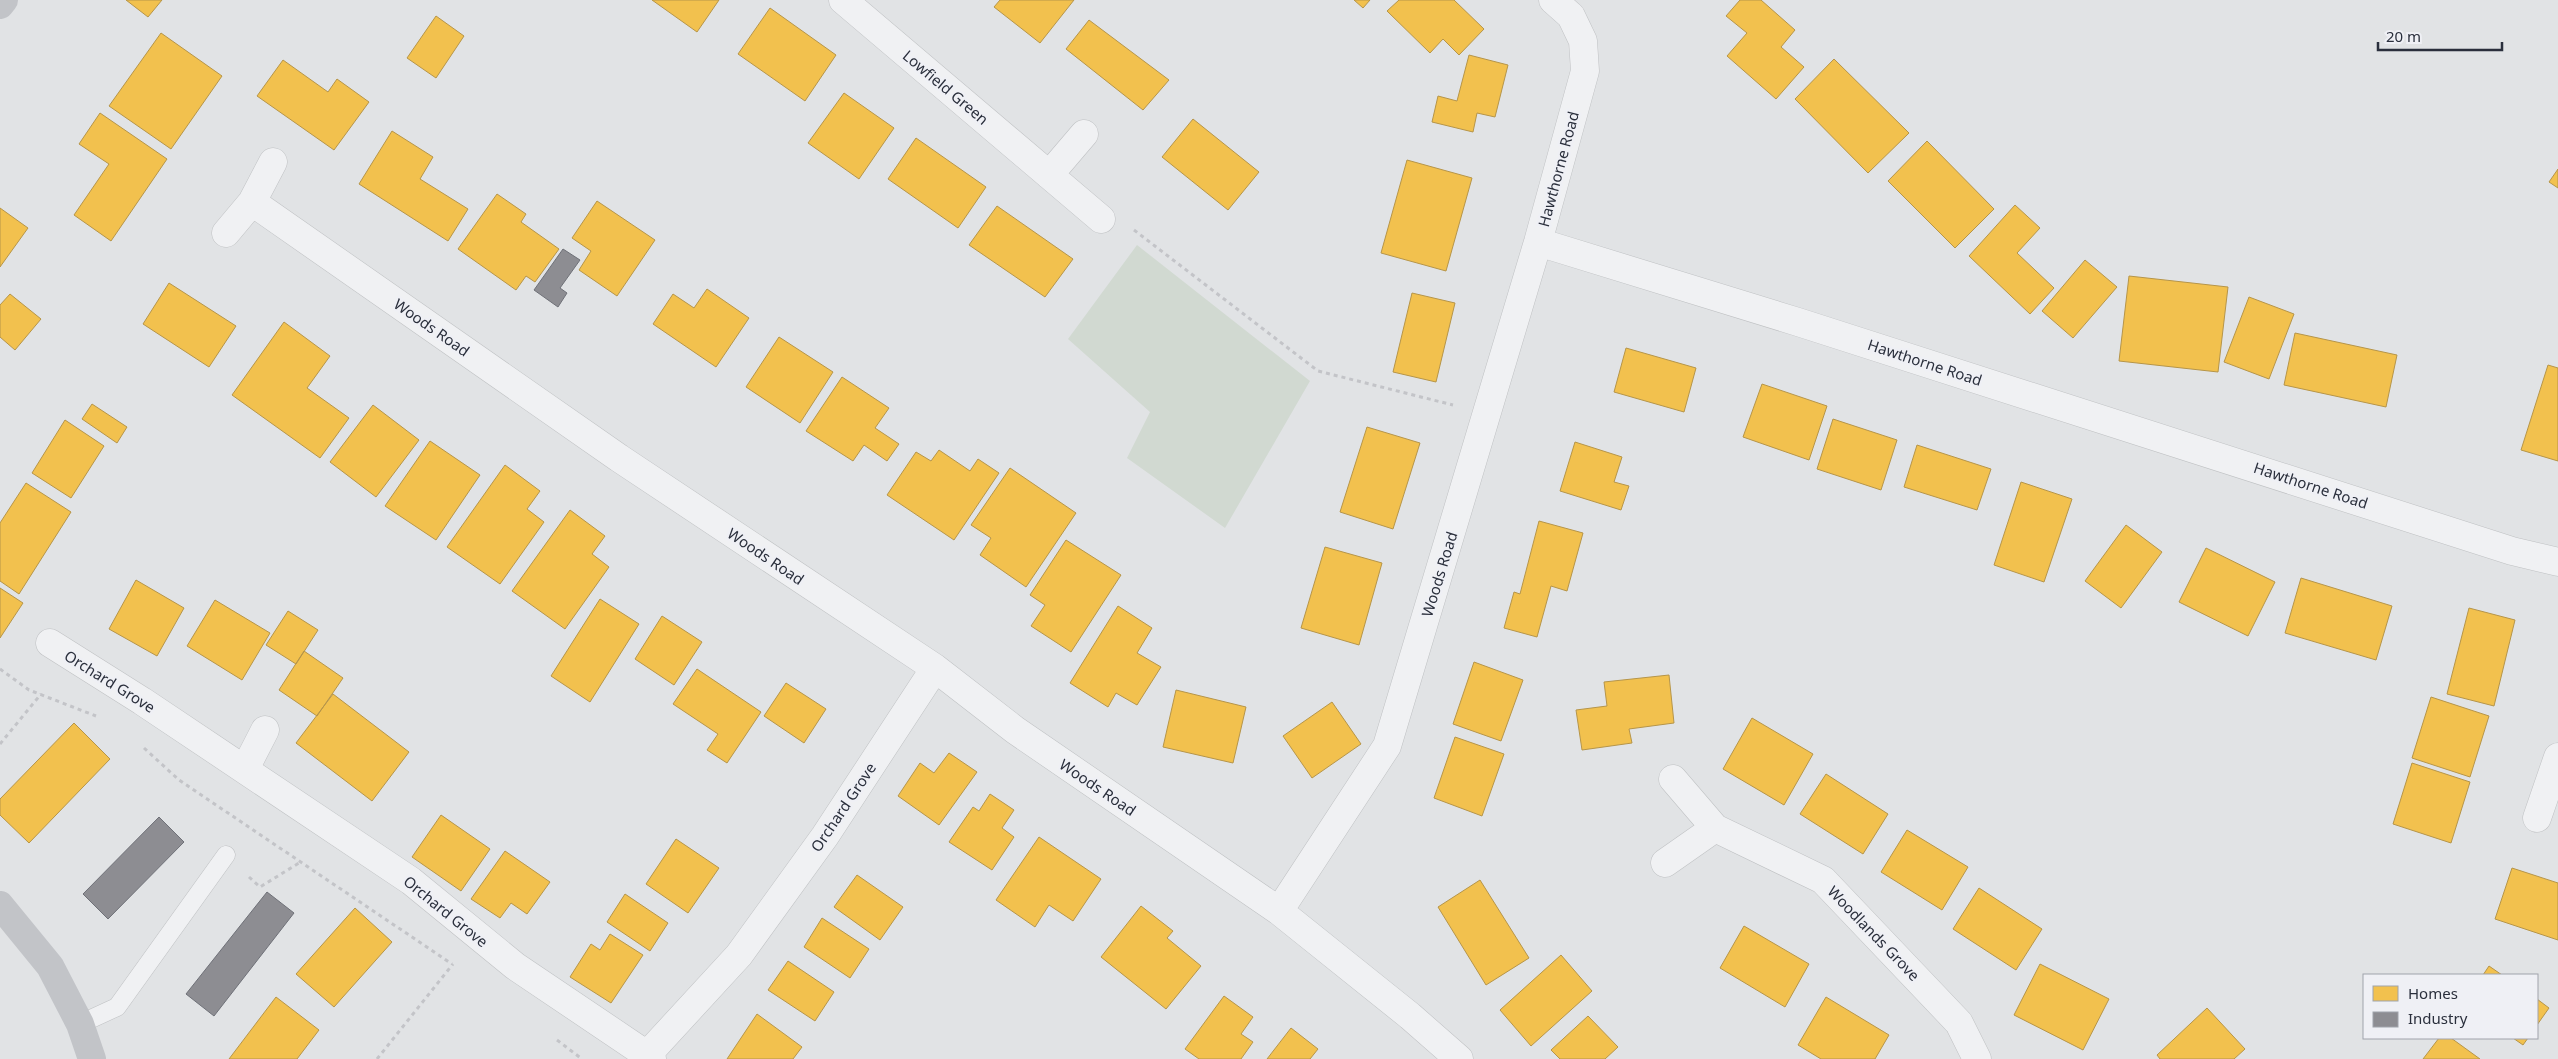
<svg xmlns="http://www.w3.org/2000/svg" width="2558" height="1059" font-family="'Noto Sans',sans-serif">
	<rect width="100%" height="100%" fill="#e1e3e5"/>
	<path fill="#d1d9d1" d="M 1137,245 L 1310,381 L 1225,528 L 1127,458 L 1150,412 L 1068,339 Z"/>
	<path fill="#f2c14e" stroke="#b69549" d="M 126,0 L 162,0 L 148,17 Z
		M 652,0 L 719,0 L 697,32 Z
		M 1000,0 L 1074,0 L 1040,43 L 994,7 Z
		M 1354,0 L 1370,0 L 1363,8 Z
		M 1399,0 L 1454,0 L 1484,29 L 1459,55 L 1443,39 L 1430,53 L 1387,11 Z
		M 1740,0 L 1761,0 L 1795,30 L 1781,47 L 1804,67 L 1776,99 L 1727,56 L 1747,33 L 1726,16 Z
		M 770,8 L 836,55 L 805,101 L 738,54 Z
		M 436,16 L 464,36 L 436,78 L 407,58 Z
		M 1089,20 L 1169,80 L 1143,110 L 1066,49 Z
		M 161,33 L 222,76 L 171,149 L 109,106 Z
		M 1469,55 L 1508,65 L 1495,117 L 1477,113 L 1473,132 L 1432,122 L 1438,96 L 1457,101 Z
		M 1834,59 L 1909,133 L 1868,173 L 1795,99 Z
		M 283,60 L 328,92 L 337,79 L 369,102 L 334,150 L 257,96 Z
		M 844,93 L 894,128 L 859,179 L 808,143 Z
		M 100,113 L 167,159 L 111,241 L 74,215 L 109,164 L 79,144 Z
		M 1193,119 L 1259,172 L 1228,210 L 1162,157 Z
		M 392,131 L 433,157 L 420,179 L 468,209 L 448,241 L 359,184 Z
		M 916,138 L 986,187 L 958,228 L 888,179 Z
		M 1927,141 L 1994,209 L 1955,248 L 1888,181 Z
		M 1407,160 L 1472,178 L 1446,271 L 1381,253 Z
		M 2558,169 L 2558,188 L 2549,182 Z
		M 497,194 L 526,214 L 521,222 L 559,249 L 535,282 L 526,276 L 516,290 L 458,249 Z
		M 597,201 L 655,240 L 617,296 L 579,270 L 591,251 L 572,238 Z
		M 2015,205 L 2040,228 L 2017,253 L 2054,288 L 2030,314 L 1969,256 Z
		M 997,206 L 1073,259 L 1045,297 L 969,245 Z
		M 0,208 L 28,228 L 0,267 Z
		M 2085,260 L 2117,287 L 2073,338 L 2042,311 Z
		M 2129,276 L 2228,287 L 2218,372 L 2119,361 Z
		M 169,283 L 236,326 L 209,367 L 143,324 Z
		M 707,289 L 749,318 L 716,367 L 653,324 L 673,294 L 694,308 Z
		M 1412,293 L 1455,303 L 1436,382 L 1393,372 Z
		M 10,294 L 41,319 L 15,350 L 0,337 L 0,305 Z
		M 2249,297 L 2294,314 L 2269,379 L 2224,362 Z
		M 284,322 L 330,356 L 307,388 L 349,418 L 320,458 L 232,395 Z
		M 2295,333 L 2397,355 L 2386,407 L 2284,385 Z
		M 779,337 L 833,372 L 800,423 L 746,387 Z
		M 1626,348 L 1696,368 L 1684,412 L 1614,392 Z
		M 2548,365 L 2558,368 L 2558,461 L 2521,450 Z
		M 842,377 L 889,408 L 875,428 L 899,444 L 887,461 L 864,445 L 853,461 L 806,431 Z
		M 1762,384 L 1827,406 L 1809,460 L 1743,437 Z
		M 92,404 L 127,427 L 117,443 L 82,419 Z
		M 373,405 L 419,440 L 376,497 L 330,462 Z
		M 1833,419 L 1897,440 L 1881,490 L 1817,469 Z
		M 65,420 L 104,446 L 71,498 L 32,473 Z
		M 1367,427 L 1420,443 L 1393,529 L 1340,512 Z
		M 430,441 L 480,475 L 436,540 L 385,506 Z
		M 1575,442 L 1622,457 L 1614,482 L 1629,486 L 1621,510 L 1560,491 Z
		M 1917,445 L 1991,469 L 1977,510 L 1904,487 Z
		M 939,450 L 970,471 L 978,459 L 999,473 L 954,540 L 887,495 L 916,452 L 931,461 Z
		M 505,465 L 540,491 L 527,509 L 544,522 L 500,584 L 447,547 Z
		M 1010,468 L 1076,513 L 1026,587 L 980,555 L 991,538 L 971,525 Z
		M 2021,482 L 2072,499 L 2044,582 L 1994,565 Z
		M 26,483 L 71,512 L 19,594 L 0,581 L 0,523 Z
		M 570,510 L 605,536 L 592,554 L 609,567 L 565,629 L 512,591 Z
		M 1539,521 L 1583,533 L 1567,591 L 1551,586 L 1537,637 L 1504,628 L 1514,592 L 1520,594 Z
		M 2126,525 L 2162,552 L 2121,608 L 2085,581 Z
		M 1066,540 L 1121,575 L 1071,652 L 1031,626 L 1045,605 L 1030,595 Z
		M 1325,547 L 1382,563 L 1359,645 L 1301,628 Z
		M 2206,548 L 2275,582 L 2248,636 L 2179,602 Z
		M 2301,578 L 2392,606 L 2376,660 L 2285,633 Z
		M 136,580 L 184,608 L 157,656 L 109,629 Z
		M 0,588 L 23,603 L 0,638 Z
		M 600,599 L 639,624 L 590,702 L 551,676 Z
		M 215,600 L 270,633 L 242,680 L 187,646 Z
		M 1118,606 L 1152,628 L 1137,653 L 1161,667 L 1137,705 L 1116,693 L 1108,707 L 1070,683 Z
		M 2469,608 L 2515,620 L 2494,706 L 2447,694 Z
		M 288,611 L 318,630 L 296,664 L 266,645 Z
		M 662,616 L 702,642 L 674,685 L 635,659 Z
		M 304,651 L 343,678 L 317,716 L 279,690 Z
		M 1474,662 L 1523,680 L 1501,741 L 1453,724 Z
		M 697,669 L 761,712 L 727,763 L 707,750 L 718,734 L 673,704 Z
		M 1669,675 L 1674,723 L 1629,729 L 1632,743 L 1582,750 L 1576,710 L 1607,706 L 1604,682 Z
		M 786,683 L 826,709 L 804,743 L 764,716 Z
		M 1176,690 L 1246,707 L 1233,763 L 1163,747 Z
		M 333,694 L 409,752 L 372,801 L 296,743 Z
		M 2431,697 L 2489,716 L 2470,777 L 2412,758 Z
		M 1332,702 L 1361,744 L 1312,778 L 1283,736 Z
		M 1752,718 L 1813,754 L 1784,805 L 1723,769 Z
		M 74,723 L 110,759 L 29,843 L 0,815 L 0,799 Z
		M 1455,737 L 1504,754 L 1482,816 L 1434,798 Z
		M 949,753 L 977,772 L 939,825 L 898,796 L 920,763 L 934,773 Z
		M 2412,763 L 2470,782 L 2451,843 L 2393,824 Z
		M 1826,774 L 1888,814 L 1863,854 L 1800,814 Z
		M 990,794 L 1014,810 L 1002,828 L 1014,837 L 992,870 L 949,842 L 973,807 L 979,811 Z
		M 441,815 L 490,849 L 461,891 L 412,857 Z
		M 1907,830 L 1968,867 L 1942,910 L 1881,872 Z
		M 1039,837 L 1101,879 L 1073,921 L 1049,905 L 1035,927 L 996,900 Z
		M 676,839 L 719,868 L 688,913 L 646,884 Z
		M 505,851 L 550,882 L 527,914 L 511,903 L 500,918 L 471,899 Z
		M 2512,868 L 2558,883 L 2558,940 L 2495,919 Z
		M 857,875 L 903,907 L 880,940 L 834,907 Z
		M 1480,880 L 1529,958 L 1486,985 L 1438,907 Z
		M 1979,888 L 2042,929 L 2016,970 L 1953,929 Z
		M 625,894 L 668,923 L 650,951 L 607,922 Z
		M 1141,906 L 1173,931 L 1167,938 L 1201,966 L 1166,1009 L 1101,957 Z
		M 355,908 L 392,942 L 334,1007 L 296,974 Z
		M 822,918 L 869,949 L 850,978 L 804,947 Z
		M 1744,926 L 1809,964 L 1785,1007 L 1720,968 Z
		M 610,934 L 643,955 L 611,1003 L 570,977 L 591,944 L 600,950 Z
		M 1561,955 L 1592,991 L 1531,1046 L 1500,1010 Z
		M 788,961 L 834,992 L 815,1021 L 768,990 Z
		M 2040,964 L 2109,999 L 2083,1050 L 2014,1015 Z
		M 2489,966 L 2502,975 L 2483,975 Z
		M 1224,996 L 1253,1017 L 1241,1034 L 1253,1042 L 1241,1059 L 1199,1059 L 1185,1049 Z
		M 276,997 L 319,1030 L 297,1059 L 229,1059 Z
		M 1826,997 L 1889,1035 L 1875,1059 L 1821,1059 L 1798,1045 Z
		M 2537,999 L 2549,1008 L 2537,1025 Z
		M 2207,1008 L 2245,1049 L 2234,1059 L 2160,1059 L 2157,1055 Z
		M 757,1014 L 802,1047 L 793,1059 L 727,1059 Z
		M 1588,1016 L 1618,1047 L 1605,1059 L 1560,1059 L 1551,1050 Z
		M 1291,1028 L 1318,1049 L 1310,1059 L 1267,1059 Z
		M 2439,1038 L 2451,1038 L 2480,1059 L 2423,1059 Z
		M 2513,1038 L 2528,1038 L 2523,1045 Z"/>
	<path fill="#8d8d92" stroke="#6f7178" d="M 563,249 L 580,260 L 560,288 L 567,293 L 558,307 L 534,290 Z
		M 159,817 L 184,842 L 108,919 L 83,894 Z
		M 267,892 L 294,913 L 214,1016 L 186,994 Z"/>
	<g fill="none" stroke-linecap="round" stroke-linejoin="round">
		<defs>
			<path id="lane" d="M 80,1024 L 117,1007 L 226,855"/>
			<path id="street" d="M 843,0 L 1101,219
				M 273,162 L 252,202 L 619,458 L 935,668 L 1015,730 L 1279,911 L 1387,746 L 1538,242 L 1585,71 L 1583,41 L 1571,16 L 1553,0
				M 1049,175 L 1084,134
				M 226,233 L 252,202
				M 1538,242 L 1798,322 L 2512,551 L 2558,562
				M 50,643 L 142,701 L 411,881 L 515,966 L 647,1055
				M 245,769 L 265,730
				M 1673,779 L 1715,828 L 1823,880 L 1959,1023 L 1977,1059
				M 2537,818 L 2558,757
				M 1665,863 L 1715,828
				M 1279,911 L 1410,1016 L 1459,1059
				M 652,1059 L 647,1055 L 739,955 L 825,836 L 935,668"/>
		</defs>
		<use href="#lane" stroke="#bfc1c3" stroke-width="19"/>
		<use href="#street" stroke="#bfc1c3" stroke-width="29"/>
		<path stroke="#c3c4c8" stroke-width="3" stroke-dasharray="4 4" stroke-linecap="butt" d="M 1134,230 L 1318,371 L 1453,405
			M 0,669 L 29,690 L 96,716
			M 0,744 L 41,694
			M 144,748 L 179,780 L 452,964
			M 249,877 L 260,887 L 299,863
			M 557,1040 L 582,1059
			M 377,1059 L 453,964"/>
		<use href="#lane" stroke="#f0f1f3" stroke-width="18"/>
		<use href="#street" stroke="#f0f1f3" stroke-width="28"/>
		<path stroke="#c2c4c8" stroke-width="28" d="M 0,5 L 4,0
			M 0,905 L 50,966 L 80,1024 L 92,1059"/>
	</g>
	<g text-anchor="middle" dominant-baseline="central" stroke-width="5" stroke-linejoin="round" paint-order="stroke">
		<g font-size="15" fill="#2a2f3c" stroke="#eff0f5">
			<text transform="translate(946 87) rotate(40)">Lowfield Green</text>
			<text transform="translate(1558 169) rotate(-75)">Hawthorne Road</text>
			<text transform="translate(432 327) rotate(35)">Woods Road</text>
			<text transform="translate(1925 362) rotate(18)">Hawthorne Road</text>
			<text transform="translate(2311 485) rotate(18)">Hawthorne Road</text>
			<text transform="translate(766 556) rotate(34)">Woods Road</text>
			<text transform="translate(1439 574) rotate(-73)">Woods Road</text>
			<text transform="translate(110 681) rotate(32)">Orchard Grove</text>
			<text transform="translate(1098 787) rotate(34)">Woods Road</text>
			<text transform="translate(843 807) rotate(-56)">Orchard Grove</text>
			<text transform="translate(446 911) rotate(39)">Orchard Grove</text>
			<text transform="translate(1874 933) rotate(46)">Woodlands Grove</text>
		</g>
	</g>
	<rect x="2363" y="974" width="175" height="65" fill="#eff0f5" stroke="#a0a3ab"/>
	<rect x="2373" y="986" width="25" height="15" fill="#f2c14e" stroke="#a0a3ab"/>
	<text x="2408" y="999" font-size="15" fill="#2a2f3c">Homes</text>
	<rect x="2373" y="1012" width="25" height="15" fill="#8d8d92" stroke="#a0a3ab"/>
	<text x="2408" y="1024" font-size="15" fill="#2a2f3c">Industry</text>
	<path d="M2378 42v8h124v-8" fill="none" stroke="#2a2f3c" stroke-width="2.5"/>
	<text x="2386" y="42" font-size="15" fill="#2a2f3c" stroke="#eff0f5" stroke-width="4" paint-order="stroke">20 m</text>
</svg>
